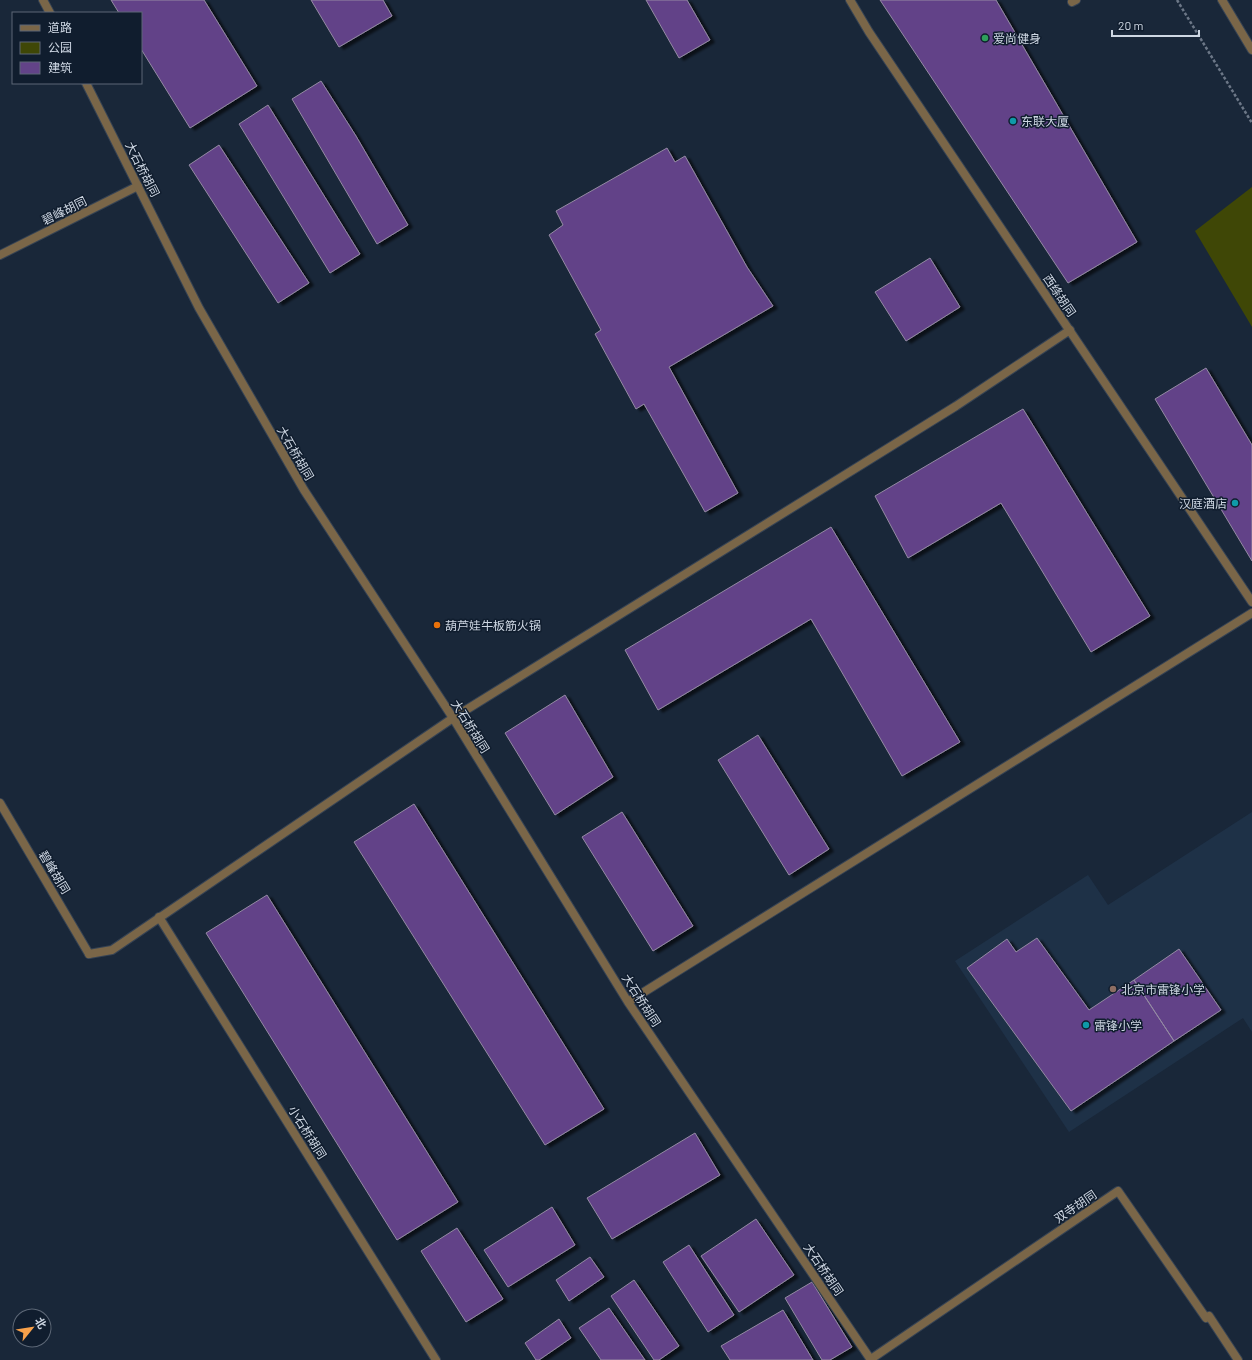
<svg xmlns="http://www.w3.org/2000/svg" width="1252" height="1360" font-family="Barlow,'Noto Sans SC',sans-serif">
	<defs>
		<filter id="shadow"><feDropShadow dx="4.5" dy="2.5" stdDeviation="1" flood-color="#0009"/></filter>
	</defs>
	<rect width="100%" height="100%" fill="#192739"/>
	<path fill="#1e3147" d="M 1252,812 L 1252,1032 L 1243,1018 L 1069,1132 L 955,961 L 1088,875 L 1108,905 Z"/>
	<path fill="#3f4706" d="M 1252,187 L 1252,327 L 1195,231 Z"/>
	<path fill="#624388" stroke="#948aa3" filter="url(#shadow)" d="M 111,0 L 204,0 L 257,86 L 190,128 L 141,49 L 141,13 L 119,13 Z
		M 311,0 L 383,0 L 392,16 L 339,47 Z
		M 646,0 L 687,0 L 710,40 L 679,58 Z
		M 880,0 L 996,0 L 1137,242 L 1068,283 Z
		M 321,81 L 356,136 L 408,225 L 377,244 L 292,99 Z
		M 268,105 L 360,254 L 330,273 L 239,124 Z
		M 219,145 L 309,283 L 278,303 L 189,165 Z
		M 667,148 L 675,162 L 685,156 L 747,267 L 773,306 L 669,367 L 738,493 L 705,512 L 644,404 L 636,409 L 595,334 L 601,330 L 549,235 L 563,225 L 556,211 Z
		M 930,258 L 960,307 L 906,341 L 875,292 Z
		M 1206,368 L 1252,445 L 1252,561 L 1155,399 Z
		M 1023,409 L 1150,616 L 1091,652 L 1001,503 L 908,558 L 875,496 Z
		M 831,527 L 960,742 L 902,776 L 811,619 L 658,710 L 625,650 Z
		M 565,695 L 613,777 L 555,815 L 505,733 Z
		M 758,735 L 829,849 L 789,875 L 718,760 Z
		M 414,804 L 604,1109 L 545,1145 L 354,842 Z
		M 622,812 L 693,926 L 653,951 L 582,837 Z
		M 267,895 L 458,1202 L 397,1240 L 206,933 Z
		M 1037,938 L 1089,1010 L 1134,980 L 1174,1041 L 1071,1111 L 967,968 L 1007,939 L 1016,952 Z
		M 1179,949 L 1221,1010 L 1174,1041 L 1134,980 Z
		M 695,1133 L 720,1175 L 612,1239 L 587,1198 Z
		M 552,1207 L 575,1245 L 508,1287 L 484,1250 Z
		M 756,1219 L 794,1275 L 739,1312 L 701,1256 Z
		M 457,1228 L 503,1299 L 466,1322 L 421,1251 Z
		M 689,1245 L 734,1315 L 708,1332 L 663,1262 Z
		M 590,1257 L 604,1277 L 569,1301 L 556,1280 Z
		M 634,1280 L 679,1346 L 659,1360 L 654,1360 L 611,1296 Z
		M 812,1282 L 852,1347 L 830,1360 L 822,1360 L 785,1298 Z
		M 609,1308 L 645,1360 L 601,1360 L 579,1328 Z
		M 783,1310 L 813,1360 L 730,1360 L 721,1346 Z
		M 559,1319 L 571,1338 L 539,1360 L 536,1360 L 525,1343 Z"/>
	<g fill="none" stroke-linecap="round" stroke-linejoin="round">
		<defs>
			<path id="service" d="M 850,0 L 869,32 L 1252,602
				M 1072,2 L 1076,0
				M 0,255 L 138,186
				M 0,803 L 89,954
				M 871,1359 L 1118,1191 L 1206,1318 L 1209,1316 L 1238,1360"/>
			<path id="minor" d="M 43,0 L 50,13
				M 86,83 L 199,308 L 304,490 L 453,718 L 628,1002 L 871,1360
				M 159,917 L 436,1360
				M 89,954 L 112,950 L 453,718 L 956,406 L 1070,330
				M 628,1002 L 1252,613"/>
			<path id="tertiary" d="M 1222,0 L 1252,50"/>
		</defs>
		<use href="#service" stroke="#364354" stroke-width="10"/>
		<use href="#minor" stroke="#364354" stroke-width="10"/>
		<use href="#tertiary" stroke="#364354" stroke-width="10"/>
		<path stroke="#6c7787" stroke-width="2.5" stroke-dasharray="3 2" stroke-linecap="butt" d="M 1177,0 L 1252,123"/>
		<use href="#service" stroke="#7a6648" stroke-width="8"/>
		<use href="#minor" stroke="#7a6648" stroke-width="8"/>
		<use href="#tertiary" stroke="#7a6648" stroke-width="8"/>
	</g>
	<circle fill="#2e9e5b" stroke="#101d2e" stroke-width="1.5" cx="985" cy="38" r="4"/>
	<g fill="#0f9aa8" stroke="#101d2e" stroke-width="1.5">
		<circle cx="1013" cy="121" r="4"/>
		<circle cx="1235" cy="503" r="4"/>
		<circle cx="1086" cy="1025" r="4"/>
	</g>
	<circle fill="#e8710a" stroke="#101d2e" stroke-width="1.5" cx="437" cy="625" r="4"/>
	<circle fill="#8d6e63" stroke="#101d2e" stroke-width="1.5" cx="1113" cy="989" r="4"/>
	<g text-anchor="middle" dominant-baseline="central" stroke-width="3" stroke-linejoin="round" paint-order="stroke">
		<g font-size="12" fill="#ced7e3" stroke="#101d2e" text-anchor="start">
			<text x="993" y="38">爱尚健身</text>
			<text x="1021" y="121">东联大厦</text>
			<text x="1227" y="503" text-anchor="end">汉庭酒店</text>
			<text x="445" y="625">葫芦娃牛板筋火锅</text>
			<text x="1121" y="989">北京市雷锋小学</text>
			<text x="1094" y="1025">雷锋小学</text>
		</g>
		<g font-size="12" fill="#ced7e3" stroke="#101d2e">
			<text transform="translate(143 169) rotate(63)">大石桥胡同</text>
			<text transform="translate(64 210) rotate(-26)">碧峰胡同</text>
			<text transform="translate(1060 295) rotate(56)">西绦胡同</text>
			<text transform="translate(296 453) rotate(60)">大石桥胡同</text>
			<text transform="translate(471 726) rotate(58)">大石桥胡同</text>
			<text transform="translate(55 872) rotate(59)">碧峰胡同</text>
			<text transform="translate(642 1000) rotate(57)">大石桥胡同</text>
			<text transform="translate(308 1132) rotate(58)">小石桥胡同</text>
			<text transform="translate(1075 1206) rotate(-34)">双寺胡同</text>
			<text transform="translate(824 1269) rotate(56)">大石桥胡同</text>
		</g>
	</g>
	<rect x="12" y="12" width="130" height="72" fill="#101d2e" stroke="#5c6776"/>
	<rect x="20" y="25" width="20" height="6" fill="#7a6648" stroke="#5c6776"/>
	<text x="48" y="32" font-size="12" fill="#ced7e3">道路</text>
	<rect x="20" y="42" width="20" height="12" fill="#3f4706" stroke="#5c6776"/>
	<text x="48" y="52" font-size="12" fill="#ced7e3">公园</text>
	<rect x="20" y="62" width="20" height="12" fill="#624388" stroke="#5c6776"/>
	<text x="48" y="72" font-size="12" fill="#ced7e3">建筑</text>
	<g transform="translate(32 1328) rotate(60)"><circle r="19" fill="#101d2e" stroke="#5c6776"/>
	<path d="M0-3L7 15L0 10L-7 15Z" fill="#f8a14a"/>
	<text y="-6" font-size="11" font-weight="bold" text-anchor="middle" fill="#ced7e3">北</text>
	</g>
	<path d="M1112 30v6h87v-6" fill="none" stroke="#ced7e3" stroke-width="2"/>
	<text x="1118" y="30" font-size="12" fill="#ced7e3" stroke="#101d2e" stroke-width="3" paint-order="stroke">20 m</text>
</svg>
